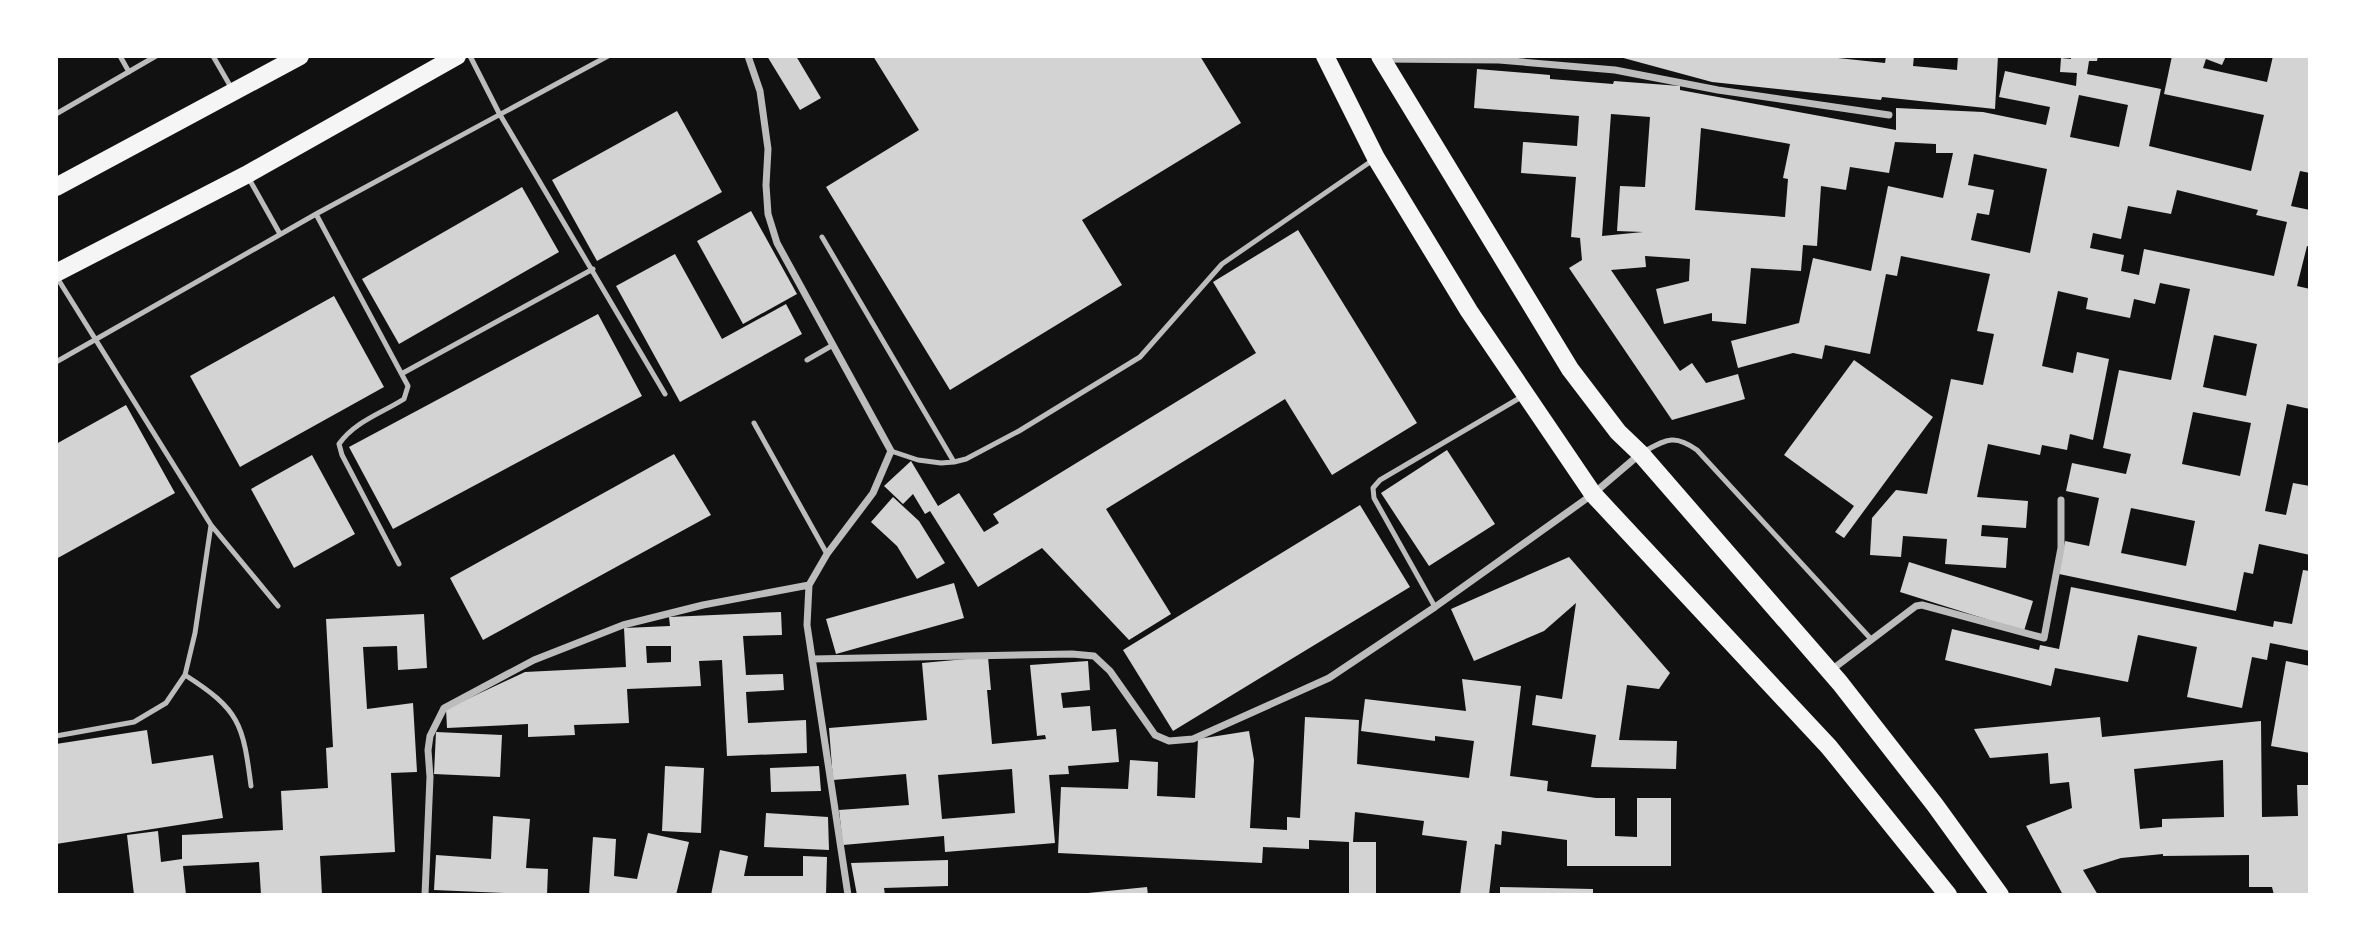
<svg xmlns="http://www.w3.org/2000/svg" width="2366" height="951" font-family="Literata,serif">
	<rect width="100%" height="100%" fill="#111"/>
	<path fill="#d3d3d3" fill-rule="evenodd" d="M 767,56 L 796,56 L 821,98 L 800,110 Z
		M 873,56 L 1200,56 L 1241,123 L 1082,220 L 1122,285 L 950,390 L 826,187 L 919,130 Z
		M 1616,56 L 1819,56 L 1885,63 L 1886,56 L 1914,56 L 1913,66 L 1957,70 L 1958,56 L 1998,56 L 1995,109 L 1882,97 L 1881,100 L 1712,82 Z
		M 2071,56 L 2098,56 L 2097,61 L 2089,61 L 2087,74 L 2161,89 L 2149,146 L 2251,171 L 2264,115 L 2164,94 L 2172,56 L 2226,56 L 2222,65 L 2206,59 L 2203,68 L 2267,82 L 2273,56 L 2310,56 L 2310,173 L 2300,171 L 2291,206 L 2310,210 L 2310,247 L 2307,246 L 2297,286 L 2310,289 L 2310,409 L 2287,404 L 2265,511 L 2286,515 L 2293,483 L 2310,486 L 2310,555 L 2259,544 L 2253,574 L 2244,572 L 2236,611 L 2059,574 L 2065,541 L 2089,546 L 2099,498 L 2066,491 L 2072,463 L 2126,474 L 2131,454 L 2103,448 L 2119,370 L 2171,380 L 2190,289 L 2160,283 L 2155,304 L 2134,299 L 2130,318 L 2086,309 L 2088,298 L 2058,291 L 2042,366 L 2073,373 L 2077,352 L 2109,359 L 2093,440 L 2070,434 L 2067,450 L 2042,445 L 2040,455 L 1988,444 L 1977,497 L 2028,501 L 2026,528 L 1982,525 L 1981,536 L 2008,538 L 2006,568 L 1945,564 L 1947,539 L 1903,536 L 1901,557 L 1870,555 L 1872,518 L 1896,490 L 1927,494 L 1951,379 L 1983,385 L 1994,334 L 1977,331 L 1990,274 L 1901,256 L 1897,276 L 1886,274 L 1870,354 L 1825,345 L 1822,359 L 1793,353 L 1738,368 L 1731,341 L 1799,323 L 1813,258 L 1871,271 L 1888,186 L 1943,198 L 1953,153 L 1936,153 L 1936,144 L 1895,142 L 1889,173 L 1850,167 L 1846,190 L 1821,186 L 1817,246 L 1803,245 L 1801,271 L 1751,268 L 1746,324 L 1712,321 L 1712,313 L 1664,324 L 1656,289 L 1689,281 L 1690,259 L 1645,256 L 1646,267 L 1611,270 L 1680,371 L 1692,363 L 1706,383 L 1738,374 L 1745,399 L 1672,420 L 1569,268 L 1582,260 L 1580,238 L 1571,237 L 1576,177 L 1521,173 L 1523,142 L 1577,146 L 1579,116 L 1474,108 L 1477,69 L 1550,75 L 1550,79 L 1613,84 L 1614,81 L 1680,86 L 1680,90 L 1896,130 L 1896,108 L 1983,112 L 2046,125 L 2050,107 L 1999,97 L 2005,71 L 2076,86 L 2077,73 L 2060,72 L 2061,58 L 2071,59 ZM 2079,95 L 2128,105 L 2119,147 L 2070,137 ZM 1611,114 L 1650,117 L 1645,187 L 1620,186 L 1617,231 L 1643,232 L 1602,236 ZM 1701,128 L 1790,144 L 1783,178 L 1788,179 L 1785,217 L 1695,210 ZM 1974,154 L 2047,169 L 2030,253 L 1971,240 L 1977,213 L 1989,215 L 1994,190 L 1968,185 ZM 2177,190 L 2258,210 L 2256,215 L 2287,222 L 2274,276 L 2144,249 L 2139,275 L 2121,271 L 2124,255 L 2090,248 L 2093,233 L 2121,239 L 2128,206 L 2171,214 ZM 2214,335 L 2257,344 L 2246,396 L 2203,387 ZM 2193,412 L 2251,423 L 2240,476 L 2182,464 ZM 2131,508 L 2195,521 L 2186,566 L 2121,553 Z
		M 677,111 L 722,192 L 597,261 L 552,180 Z
		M 522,187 L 559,252 L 399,344 L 362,279 Z
		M 751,211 L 797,294 L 743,324 L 697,241 Z
		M 1298,230 L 1417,423 L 1332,475 L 1285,399 L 1106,509 L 1171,614 L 1129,640 L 1042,548 L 978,587 L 930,511 L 925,514 L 913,494 L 903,504 L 884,486 L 911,461 L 938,506 L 959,493 L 984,532 L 999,523 L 993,514 L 1256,353 L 1213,282 Z
		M 675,254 L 722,339 L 786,304 L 802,334 L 680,402 L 616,286 Z
		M 334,296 L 384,387 L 240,467 L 190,376 Z
		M 598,314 L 642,396 L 393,529 L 349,447 Z
		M 1854,360 L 1933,417 L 1844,538 L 1835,532 L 1854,506 L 1784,455 Z
		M 126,405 L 175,493 L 56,559 L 56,444 Z
		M 1447,450 L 1495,524 L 1429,566 L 1381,493 Z
		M 674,454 L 711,515 L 483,640 L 450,578 Z
		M 312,455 L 355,534 L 294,568 L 251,489 Z
		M 893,497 L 919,521 L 945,563 L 917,579 L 897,546 L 871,522 Z
		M 1360,505 L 1410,587 L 1173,731 L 1123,650 Z
		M 1569,557 L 1670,673 L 1659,689 L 1627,685 L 1619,740 L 1677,741 L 1676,769 L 1591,767 L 1596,735 L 1532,725 L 1536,695 L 1562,699 L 1576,603 L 1544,631 L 1474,661 L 1451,609 Z
		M 1909,562 L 2033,601 L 2024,631 L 1900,592 Z
		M 2303,570 L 2310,571 L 2310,651 L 2270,643 L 2267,660 L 2252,657 L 2242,708 L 2187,697 L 2197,647 L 2138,635 L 2128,682 L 2055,668 L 2051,686 L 1945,660 L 1952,629 L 2039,650 L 2040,645 L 2059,649 L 2071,587 L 2273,627 L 2274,621 L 2292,624 Z
		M 954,583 L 964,618 L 836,654 L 826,619 Z
		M 781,612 L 782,635 L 743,636 L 746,675 L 783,674 L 784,690 L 746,692 L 748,723 L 806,720 L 807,753 L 727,756 L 722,660 L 699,661 L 701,686 L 627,689 L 629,723 L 574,725 L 575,735 L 528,737 L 528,724 L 447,728 L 446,709 L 525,672 L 626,667 L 624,628 L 670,626 L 669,617 ZM 646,646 L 671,646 L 671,662 L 647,663 Z
		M 424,614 L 427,668 L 398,670 L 397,646 L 363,647 L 367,709 L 413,703 L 417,772 L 391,773 L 395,852 L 320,856 L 322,895 L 261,895 L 259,862 L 183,866 L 186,895 L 134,895 L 127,835 L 158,831 L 161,862 L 182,859 L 182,835 L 283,830 L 281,791 L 328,788 L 326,748 L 333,747 L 326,619 Z
		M 988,657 L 991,690 L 987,690 L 992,744 L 1046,739 L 1045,735 L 1037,736 L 1030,665 L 1088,661 L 1090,690 L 1061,693 L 1063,708 L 1090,706 L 1092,731 L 1116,729 L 1119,762 L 1068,766 L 1069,774 L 1049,775 L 1055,843 L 945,852 L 944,836 L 843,845 L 839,810 L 909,805 L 906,774 L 833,780 L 829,728 L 927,720 L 922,663 ZM 1012,769 L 1015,813 L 942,819 L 938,775 Z
		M 2286,661 L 2310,666 L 2310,753 L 2271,746 Z
		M 1462,679 L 1521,686 L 1510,776 L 1548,781 L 1547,791 L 1596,798 L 1615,798 L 1615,836 L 1637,837 L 1637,798 L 1671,798 L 1671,866 L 1567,866 L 1567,840 L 1502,831 L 1501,845 L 1495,844 L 1489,895 L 1460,895 L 1467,841 L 1422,835 L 1424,821 L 1355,812 L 1353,842 L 1376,842 L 1376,895 L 1349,895 L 1349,842 L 1309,840 L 1309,849 L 1263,847 L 1262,863 L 1058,853 L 1061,787 L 1128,789 L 1130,760 L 1158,762 L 1157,796 L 1195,798 L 1198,739 L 1249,731 L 1254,760 L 1250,828 L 1287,830 L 1287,817 L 1300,818 L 1305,717 L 1359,720 L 1357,764 L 1469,778 L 1474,741 L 1435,736 L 1435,741 L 1361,731 L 1365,699 L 1466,711 Z
		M 2100,717 L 2102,737 L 2261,721 L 2262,817 L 2298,816 L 2297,785 L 2310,785 L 2310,895 L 2274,895 L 2272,887 L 2249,887 L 2249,855 L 2163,856 L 2163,854 L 2121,858 L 2083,870 L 2098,895 L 2063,895 L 2026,826 L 2072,808 L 2069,782 L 2050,784 L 2048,753 L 1990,758 L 1974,729 ZM 2223,760 L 2224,817 L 2162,819 L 2162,827 L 2140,829 L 2134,769 Z
		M 147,730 L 152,764 L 213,755 L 223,818 L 56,844 L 56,744 Z
		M 436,732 L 502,735 L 500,777 L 434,774 Z
		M 665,766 L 704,768 L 701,833 L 662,831 Z
		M 819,766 L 821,791 L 771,792 L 770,768 Z
		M 766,813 L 828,817 L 829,850 L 764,847 Z
		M 493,816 L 530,819 L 526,868 L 548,869 L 547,895 L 434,890 L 436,855 L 491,859 Z
		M 648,833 L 689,842 L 676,895 L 589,895 L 593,837 L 616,839 L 614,876 L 637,879 Z
		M 720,850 L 748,856 L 744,876 L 803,876 L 803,856 L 827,857 L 826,895 L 711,895 Z
		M 948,860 L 948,886 L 884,888 L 885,895 L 857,895 L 851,863 Z
		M 1147,887 L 1148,895 L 1088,895 L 1088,893 Z
		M 1500,887 L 1593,889 L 1593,895 L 1500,895 Z"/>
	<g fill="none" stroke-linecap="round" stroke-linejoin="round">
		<path stroke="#bcbcbc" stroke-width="5" d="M 120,56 L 129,72
			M 213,56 L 232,89
			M 470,56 L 499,113 L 665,394
			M 56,114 L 156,56
			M 248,177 L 280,234
			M 316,214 L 408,386 L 404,399 C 382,413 354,422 339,444 L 342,455 L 399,564
			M 822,237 L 954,462
			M 56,276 L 211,525 L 278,606
			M 807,360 L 833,345
			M 56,362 L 316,214 L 608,56
			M 403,373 L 593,269
			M 754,423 L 827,554
			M 891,451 L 918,460 L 941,463 L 954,462 L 966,459 L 1019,431 L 1140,357 L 1222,264 L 1373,160
			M 1645,451 C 1667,439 1675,434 1697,450 L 1871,639
			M 1435,607 L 1374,498 L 1373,488 L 1380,480 L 1523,396
			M 185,675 C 240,710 243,724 251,786
			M 56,736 L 134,722 L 166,703 L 185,675 L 195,633 L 211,525"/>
		<path stroke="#bcbcbc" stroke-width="7" d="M 748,56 L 760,91 L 768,149 L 766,185 L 768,214 L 777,243 L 891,451 L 873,493 L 827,554 L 809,585 L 807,625 L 848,895
			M 1383,59 L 1499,60 L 1615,70 L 1718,90 L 1889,115
			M 812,659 L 1072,654 L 1094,656 L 1110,671 L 1155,735 L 1169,741 L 1193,739 L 1329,678 L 1435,607 L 1593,494 L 1640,454
			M 1830,671 L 1916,606 L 1922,605 L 2044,638 L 2061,548 L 2061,500
			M 425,895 L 430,777 L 428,750 L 430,736 L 444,708 L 534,660 L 623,625 L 703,605 L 809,585"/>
		<path stroke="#f5f5f5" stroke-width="18" d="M 1325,56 L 1376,158 L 1469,311 L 1593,494 L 1829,747 L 1948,895
			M 1380,56 L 1570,369 L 1618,432 L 1641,454 L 1840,683 L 1935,805 L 2000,895
			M 56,187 L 300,56
			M 56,273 L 246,175 L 457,56"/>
	</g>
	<rect width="2366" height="951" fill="none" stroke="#ffffff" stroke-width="116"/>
</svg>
